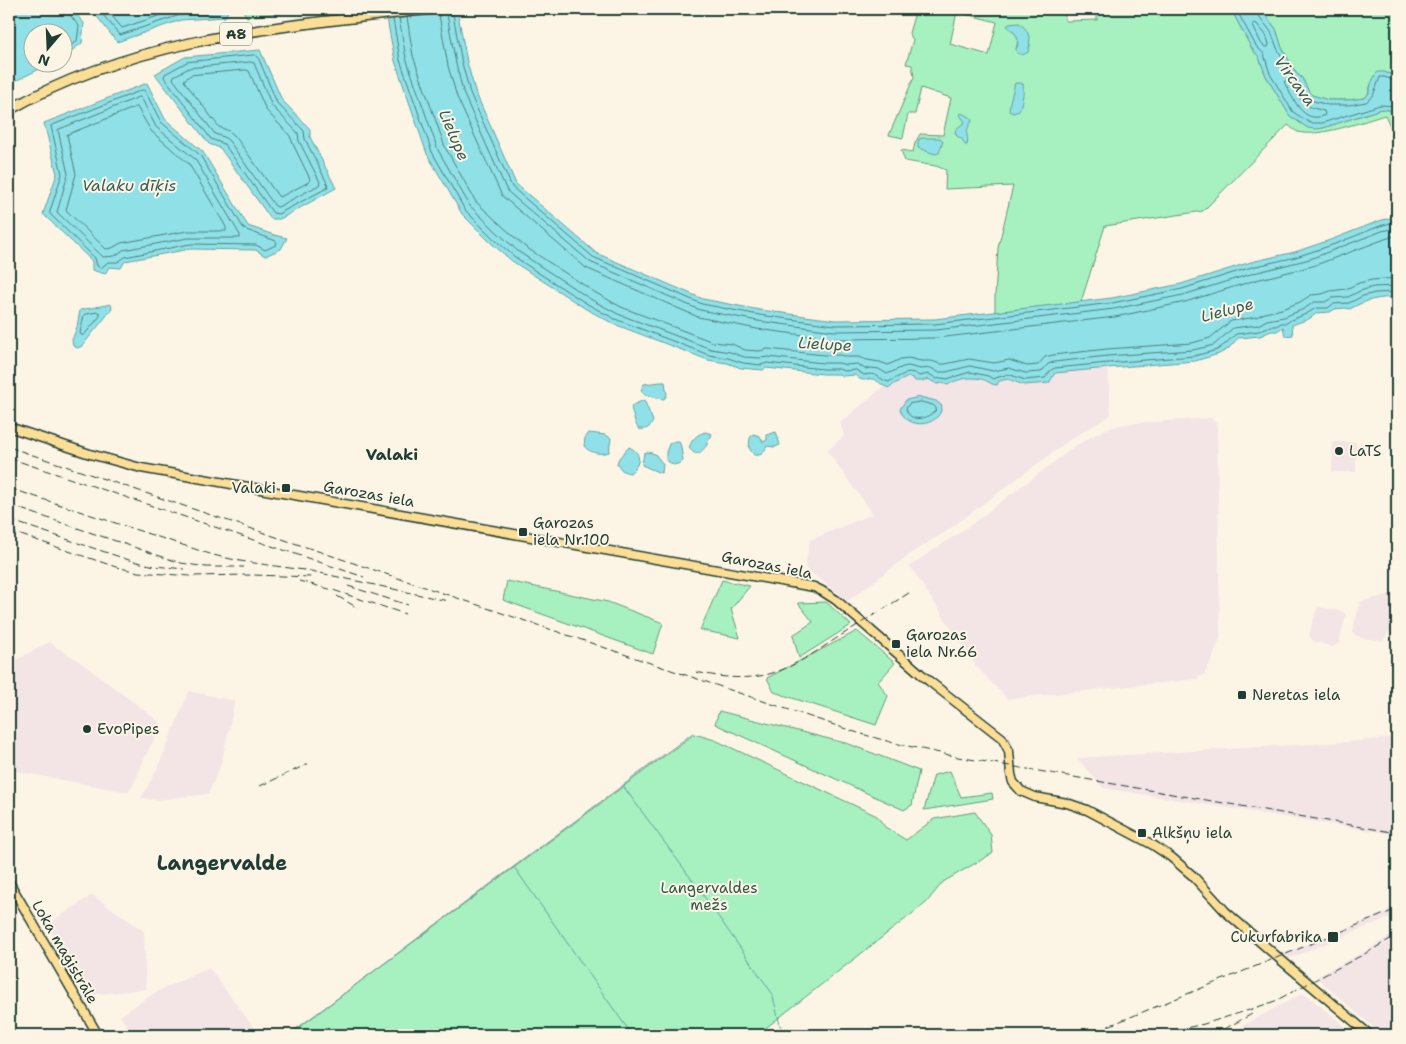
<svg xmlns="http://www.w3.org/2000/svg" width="1406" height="1044" font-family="'Shantell Sans',sans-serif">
	<rect width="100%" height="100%" fill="#fcf5e5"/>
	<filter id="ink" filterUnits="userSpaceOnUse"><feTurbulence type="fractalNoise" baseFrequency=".02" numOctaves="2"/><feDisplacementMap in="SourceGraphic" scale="10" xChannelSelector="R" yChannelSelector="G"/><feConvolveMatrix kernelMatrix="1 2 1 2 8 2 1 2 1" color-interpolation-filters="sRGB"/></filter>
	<g filter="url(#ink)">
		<path fill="#f3e4e6" d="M 1108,368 L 1111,415 L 1071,439 L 944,533 L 917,549 L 848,601 L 805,568 L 810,540 L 873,514 L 827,451 L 844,436 L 840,423 L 883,387 L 890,388 L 894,384 L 908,377 L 928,379 L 932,382 L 942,383 L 948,385 L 952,382 L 970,377 L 987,381 L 1003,381 L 1008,379 L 1019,383 L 1055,373 Z
			M 1211,418 L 1217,424 L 1220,638 L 1213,657 L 1204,675 L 1197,678 L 1197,679 L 1007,699 L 976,666 L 910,566 L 972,524 L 1075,446 L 1104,430 L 1123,424 Z
			M 1333,442 L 1356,442 L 1356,472 L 1332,472 Z
			M 1397,592 L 1397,631 L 1391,629 L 1383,641 L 1361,638 L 1352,633 L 1360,602 Z
			M 1318,607 L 1341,611 L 1346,614 L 1339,643 L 1333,647 L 1313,641 L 1309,635 L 1316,611 Z
			M 49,642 L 80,662 L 162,724 L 146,755 L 133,786 L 128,792 L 9,770 L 9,664 Z
			M 189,691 L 235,701 L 221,764 L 208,794 L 156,800 L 141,798 L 157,770 Z
			M 1397,737 L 1397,835 L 1103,788 L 1077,758 L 1361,741 Z
			M 92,895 L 144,931 L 146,989 L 89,995 L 47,925 Z
			M 1397,905 L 1397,916 L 1394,918 L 1393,916 L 1288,959 L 1283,954 L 1388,912 L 1387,910 Z
			M 1397,932 L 1397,937 L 1358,960 L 1397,938 L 1397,1035 L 1382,1035 L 1316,977 L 1364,952 Z
			M 209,968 L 259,1034 L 257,1035 L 117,1035 L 129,1028 L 120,1016 L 154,993 Z
			M 1301,994 L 1307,995 L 1355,1035 L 1226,1035 Z"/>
		<path fill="#a7f1c0" stroke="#63977a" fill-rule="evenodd" d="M 242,9 L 306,9 L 247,17 Z
			M 916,9 L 1065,9 L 1065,21 L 1097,20 L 1097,9 L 1229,9 L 1232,11 L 1252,49 L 1259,57 L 1266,76 L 1290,116 L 1308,128 L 1323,128 L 1381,109 L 1397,111 L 1397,141 L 1385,115 C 1364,121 1318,138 1298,132 C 1295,131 1291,127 1288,125 L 1203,211 L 1105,226 L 1081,302 L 995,312 L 995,296 L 998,248 L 1013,186 L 945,189 L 946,170 L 936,166 L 905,161 L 901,150 L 913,152 L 915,143 L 920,134 L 943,135 L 951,98 L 921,88 L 915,114 L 908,114 L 903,138 L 889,135 L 914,77 L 912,65 L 906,64 L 913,40 L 909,33 ZM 957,12 L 997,22 L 989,55 L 950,44 ZM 1009,24 L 1028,34 L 1030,46 L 1028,52 L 1016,49 C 1020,36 1016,34 1008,26 Z
			M 1261,9 L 1397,9 L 1397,77 L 1384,72 L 1371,84 L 1368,94 L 1365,98 L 1348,100 L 1328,100 L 1312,95 L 1309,92 L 1302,78 L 1296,73 L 1282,48 L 1276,29 Z
			M 722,580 L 750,586 L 731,609 L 740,638 L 700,630 Z
			M 507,581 L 608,602 L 663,623 L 653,654 L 503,600 Z
			M 826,602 L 851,625 L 799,658 L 793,635 L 813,622 L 798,603 Z
			M 857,631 L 895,663 L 878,682 L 888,696 L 876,725 L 774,692 L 767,678 Z
			M 719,711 L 849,744 L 919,771 L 912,805 L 904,810 L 715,724 Z
			M 694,734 L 715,740 L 877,816 L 885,827 L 906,840 L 934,819 L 975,812 L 991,835 L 993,853 L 943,882 L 926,903 L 767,1027 L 754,1035 L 288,1035 Z
			M 950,771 L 961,797 L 992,793 L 993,799 L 924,810 L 934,775 Z"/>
		<path fill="#90e1e7" stroke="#639f9f" d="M 9,9 L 71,9 L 84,23 L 82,43 L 63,57 L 62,32 L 32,32 L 32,62 L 52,63 L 9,84 Z
			M 91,9 L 229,9 L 225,17 L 181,20 L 117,42 Z
			M 387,9 L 457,9 L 467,62 L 475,91 L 516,184 L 596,253 L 703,299 L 760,310 L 835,320 L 935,319 L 1112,298 L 1181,284 L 1251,262 L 1295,252 L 1333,239 L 1379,221 L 1397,216 L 1397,297 C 1378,298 1367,299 1350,309 L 1345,308 L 1335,309 L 1330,312 L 1317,313 L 1309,319 L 1292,325 L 1293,335 L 1285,336 L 1283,327 L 1277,331 L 1271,331 L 1260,336 L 1238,338 L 1228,349 L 1219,354 L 1195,361 L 1108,368 L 1055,373 L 1049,383 L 1024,385 L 1008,379 L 999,381 L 997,385 C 992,385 989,382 985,380 C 974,376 957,378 948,385 L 942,383 L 937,384 L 928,379 L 923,381 L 915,381 L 913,378 L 908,377 L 894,384 L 890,388 C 881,386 882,383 875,380 C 867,376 864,385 855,375 L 842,376 L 839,374 L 823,374 L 766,368 L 763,370 L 741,368 L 727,363 L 708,360 L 614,324 L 586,309 L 512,261 L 490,242 L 462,214 L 427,154 L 395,61 L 388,24 Z
			M 1229,9 L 1261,9 L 1276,29 L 1282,48 L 1296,73 L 1302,78 L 1309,92 L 1312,95 L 1328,100 L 1348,100 L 1365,98 L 1369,93 L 1371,84 L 1375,75 L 1378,72 L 1384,72 L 1397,77 L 1397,111 L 1381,109 L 1323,128 L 1316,129 L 1308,128 L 1290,116 L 1266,76 L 1259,57 L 1252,49 L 1232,11 Z
			M 1019,23 C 1029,30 1032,40 1028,52 L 1023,55 L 1017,53 C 1015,45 1016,52 1018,44 C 1019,36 1013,31 1007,26 L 1009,24 Z
			M 260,50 L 282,100 L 310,129 L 310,137 L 336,188 L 280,219 L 271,219 L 220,148 L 209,144 L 155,74 L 185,57 Z
			M 147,83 L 165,119 L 203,152 L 248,226 L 274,235 L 287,238 L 281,249 L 265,256 L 256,250 L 190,249 L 125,261 L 121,268 L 109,267 L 105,274 L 92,270 L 92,261 L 43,214 L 57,174 L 44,123 Z
			M 1015,83 L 1021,83 L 1023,84 C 1024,94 1022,102 1019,111 L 1013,113 L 1009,111 L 1010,102 Z
			M 961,113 L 970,117 L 972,121 C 970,124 968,127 967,131 C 966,136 969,139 967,145 L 965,145 L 962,139 L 957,136 L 955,133 L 956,129 L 965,122 L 960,115 Z
			M 922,138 L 940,138 L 943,141 L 939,153 L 935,154 L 918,148 L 918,142 L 919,139 Z
			M 111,304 L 112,309 L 82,346 L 78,348 L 73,346 L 72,340 L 77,327 L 80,310 Z
			M 661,382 L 665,382 L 667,395 L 664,399 C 657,399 652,396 645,395 L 641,390 L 644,384 Z
			M 920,397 L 936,401 L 942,406 C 940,427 907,431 900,409 L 906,400 Z
			M 644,400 L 653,421 C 650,428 646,430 639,429 C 635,425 632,412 631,406 Z
			M 705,432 L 712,434 L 710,439 L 707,441 L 707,445 C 700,453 697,458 689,448 C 692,439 696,435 705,432 Z
			M 776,432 L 780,445 L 775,447 L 767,446 C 764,453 762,456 754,455 L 749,448 L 750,438 L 753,434 L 760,436 L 763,442 L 767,440 L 767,435 Z
			M 589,433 L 605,435 L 611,438 L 609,452 C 600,455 590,453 584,446 L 585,438 Z
			M 675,441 L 679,441 L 681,447 L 683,461 L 680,463 L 674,465 L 666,460 L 666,452 L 669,444 Z
			M 629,447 C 643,453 640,465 630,473 C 623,472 621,470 617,463 L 619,458 Z
			M 648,452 L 655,454 L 663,464 L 662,472 L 660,473 L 642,465 L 644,453 Z"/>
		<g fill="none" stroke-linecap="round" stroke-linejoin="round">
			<path stroke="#4c7f7c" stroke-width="1" d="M 98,9 L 120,35 L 180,15 L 220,12 L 223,9
				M 106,9 L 122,28 L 179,9
				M 438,9 L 448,66 L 457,97 L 502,196 L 586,268 L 698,317 L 757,329 L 834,339 L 937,338 L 1115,317 L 1185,302 L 1256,280 L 1313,266 L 1385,239 L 1397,235
				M 446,9 L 456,64 L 464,95 L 507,191 L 590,262 L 700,310 L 758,321 L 834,331 L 936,330 L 1114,309 L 1183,295 L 1254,273 L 1310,259 L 1382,231 L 1397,228
				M 452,9 L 462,63 L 470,93 L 512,187 L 593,257 L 702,304 L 759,315 L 835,325 L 935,324 L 1112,303 L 1182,289 L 1252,267 L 1296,257 L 1335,244 L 1380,226 L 1397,221
				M 1236,9 L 1256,46 L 1264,54 L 1270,74 L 1293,112 L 1310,123 L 1322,123 L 1380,105 L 1397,106
				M 1257,9 L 1259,16 L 1271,32 L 1278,50 L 1292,75 L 1298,81 L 1305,95 L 1310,100 L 1328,105 L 1349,105 L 1366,102 L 1373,96 L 1380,77 L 1384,77 L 1397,81
				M 407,17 L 413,56 L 445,147 L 476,202 L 524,246 L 596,293 L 621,307 L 713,342 L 732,344 L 745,350 L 759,351 L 768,349 L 824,355 L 840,355 L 847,357 L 858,357 L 867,360 L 880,362 L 888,365 L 901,359 L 908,358 L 921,361 L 932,361 L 940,364 L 945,364 L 969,359 L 994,363 L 1009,360 L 1027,366 L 1038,365 L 1045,357 L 1053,355 L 1107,349 L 1192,343 L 1210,338 L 1231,321 L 1256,317 L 1265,313 L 1282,309 L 1300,302 L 1311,295 L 1322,294 L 1330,291 L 1346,289 L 1359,283 L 1372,280 L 1397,278
				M 399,18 L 406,58 L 438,150 L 470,206 L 498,233 L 519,252 L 540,266 L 592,300 L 618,314 L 711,349 L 730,352 L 744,357 L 760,358 L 768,357 L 823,363 L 839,363 L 846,365 L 857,364 L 865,369 L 872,368 L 879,369 L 887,374 L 903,367 L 908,366 L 921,369 L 931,368 L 938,372 L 946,372 L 970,366 L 993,371 L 1009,368 L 1025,373 L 1041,372 L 1048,364 L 1054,362 L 1107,356 L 1193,350 L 1214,345 L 1233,328 L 1258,325 L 1267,320 L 1284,317 L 1304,309 L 1314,302 L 1325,302 L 1332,298 L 1348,297 L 1360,291 L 1373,287 L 1397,286
				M 393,19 L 400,60 L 432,152 L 465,210 L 493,238 L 515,257 L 537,272 L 589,305 L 615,319 L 709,355 L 728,358 L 743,363 L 761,365 L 767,363 L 823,369 L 839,369 L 844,371 L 856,370 L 864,375 C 877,372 877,378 888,382 L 908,372 L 915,373 L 919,376 L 929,374 L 937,379 L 942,378 L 947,379 L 970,372 L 988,376 L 993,379 L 1008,374 L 1025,380 L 1045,378 L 1051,370 L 1055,368 L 1108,363 L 1194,356 L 1217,350 L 1224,345 L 1236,334 L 1259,331 L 1270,326 L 1276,326 L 1281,323 L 1287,323 L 1291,320 L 1306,314 L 1316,308 L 1328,308 L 1333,304 L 1349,303 L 1363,296 L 1375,293 L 1397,292
				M 1254,23 L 1257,24 L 1266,35 L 1269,44 L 1268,47 L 1265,47 L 1261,43 L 1253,26 Z
				M 62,52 L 77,41 L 79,26 L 69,14 L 68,9
				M 255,55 L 258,57 L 277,103 L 304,131 L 305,139 L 328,185 L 327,188 L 278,214 L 273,213 L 224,144 L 211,139 L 164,77 L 165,74 L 187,62 Z
				M 251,62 L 254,63 L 272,106 L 298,133 L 299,141 L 320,182 L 319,185 L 278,207 L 275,206 L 229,141 L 224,137 L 215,134 L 173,79 L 174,76 L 189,68 Z
				M 246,70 L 249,71 L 266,110 L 290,136 L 293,144 L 310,179 L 309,182 L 280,197 L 278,196 L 235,136 L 229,131 L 219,127 L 184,81 L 185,79 L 191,75 Z
				M 1285,81 L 1288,81 C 1296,87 1297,98 1305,104 C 1310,108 1318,109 1324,111 L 1325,115 C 1303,125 1294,99 1285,84 Z
				M 143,90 L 145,91 L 161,122 L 200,155 L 244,229 L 276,241 L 277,243 L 276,245 L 265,250 L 256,245 L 190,244 L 125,257 L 118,262 L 108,262 L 101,268 L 97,266 L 95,258 L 50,214 L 50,211 L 62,174 L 51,126 Z
				M 140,97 L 142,99 L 156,127 L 195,159 L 240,235 L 240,238 L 188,238 L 123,250 L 115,256 L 103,257 L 57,212 L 68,174 L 58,130 Z
				M 137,107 L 151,131 L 189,164 L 226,227 L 226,231 L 187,231 L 121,243 L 112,248 L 106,249 L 66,210 L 76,174 L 67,135 Z
				M 98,312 L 100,313 L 100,316 L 84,335 L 81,335 L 80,333 L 84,315 Z
				M 921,402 L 933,405 L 936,408 L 936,410 C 928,419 909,424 906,408 L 909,404 Z"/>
			<path stroke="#639f9f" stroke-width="1" d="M 623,786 L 701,892 L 772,993 L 781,1029
				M 514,867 L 632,1035
				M 445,918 L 693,733
				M 289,1035 L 438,923
				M 753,1035 L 756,1033"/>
			<defs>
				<path id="major" d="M 9,427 L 90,454 L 141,468 L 814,587 L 822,591 L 836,600 L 929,681 L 1002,738 L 1009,751 L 1011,774 L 1013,782 L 1021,791 L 1035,797 L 1067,803 L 1087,810 L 1153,845 L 1171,857 L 1193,876 L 1226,912 L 1281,960 L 1370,1035
					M 9,882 L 98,1035"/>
				<path id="highway" d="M 9,110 C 138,36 286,26 431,9"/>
			</defs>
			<use href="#major" stroke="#1f3d34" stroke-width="11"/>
			<use href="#highway" stroke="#1f3d34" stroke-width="12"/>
			<use href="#major" stroke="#fdde96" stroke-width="8"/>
			<use href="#highway" stroke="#fdde96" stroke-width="9"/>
			<path stroke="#1f3d34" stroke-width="1" stroke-dasharray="8 4" stroke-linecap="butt" d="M 9,447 L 858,733 L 894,743 L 958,757 L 1397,833
				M 9,458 L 364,577
				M 9,488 L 213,555 L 240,561 L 311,571 L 448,601
				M 9,505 L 181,563 L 206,567 L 244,567
				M 9,520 L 132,561 L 155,566 L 184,569
				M 9,531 L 116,567 L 138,572 L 190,576 L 253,575 L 312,577
				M 299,581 L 333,590 L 405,614
				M 348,586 L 408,605
				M 337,596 L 358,608
				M 696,672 C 719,677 741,680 765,675 C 792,669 814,653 837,638 C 862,622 887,607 912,591
				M 260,786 L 308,764
				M 1086,1035 L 1397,909
				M 1153,1035 L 1204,1024 L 1249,1010 L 1275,1001 L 1370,951 L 1397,935
				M 1213,1035 L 1252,1014"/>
		</g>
	</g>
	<g fill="#1f3d34" stroke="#fcf5e5" stroke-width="2">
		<circle cx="1339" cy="451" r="5"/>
		<rect x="281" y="483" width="10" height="10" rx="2.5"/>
		<rect x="518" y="527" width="10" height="10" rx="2.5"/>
		<rect x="891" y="639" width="10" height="10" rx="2.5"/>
		<rect x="1237" y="690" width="10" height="10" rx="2.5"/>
		<circle cx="87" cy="729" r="5"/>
		<rect x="1137" y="828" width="10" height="10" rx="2.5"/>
		<rect x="1327" y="931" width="12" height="12" rx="2.5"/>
	</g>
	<g text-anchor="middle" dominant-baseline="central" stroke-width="4" stroke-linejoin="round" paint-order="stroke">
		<rect fill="#fcf5e5" stroke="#617469" stroke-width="1" x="220" y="22.5" width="32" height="23" rx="4"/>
		<g font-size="14" font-weight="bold" fill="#1f3d34">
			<text x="236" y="34">A8</text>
		</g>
		<g font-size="15" fill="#1f3d34" stroke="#fcf5e5" text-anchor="start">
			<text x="1349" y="451">LaTS</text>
			<text x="276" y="488" text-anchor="end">Valaki</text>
			<text x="533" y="523">Garozas<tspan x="533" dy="17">iela Nr.100</tspan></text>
			<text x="906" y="635">Garozas<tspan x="906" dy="17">iela Nr.66</tspan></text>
			<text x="1252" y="695">Neretas iela</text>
			<text x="97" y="729">EvoPipes</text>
			<text x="1152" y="833">Alkšņu iela</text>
			<text x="1322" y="937" text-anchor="end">Cukurfabrika</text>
		</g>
		<g font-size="15" fill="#1f3d34" stroke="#fcf5e5">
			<text transform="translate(369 494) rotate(10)">Garozas iela</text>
			<text transform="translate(767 565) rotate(11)">Garozas iela</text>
			<text transform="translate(65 952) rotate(60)">Loka maģistrāle</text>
		</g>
		<g font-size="15" fill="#335849" stroke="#fcf5e5">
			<text x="709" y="888">Langervaldes<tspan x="709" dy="17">mežs</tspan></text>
		</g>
		<g font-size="16" font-style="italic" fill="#365e58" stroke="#fcf5e5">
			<text transform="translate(1295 81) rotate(54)">Vircava</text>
			<text transform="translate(454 135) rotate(67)">Lielupe</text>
			<text x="129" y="185">Valaku dīķis</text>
			<text transform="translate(1227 310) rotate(-15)">Lielupe</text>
			<text transform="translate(825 344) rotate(3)">Lielupe</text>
		</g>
		<g font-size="16" font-weight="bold" fill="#1f3d34" stroke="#fcf5e5">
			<text x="392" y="454">Valaki</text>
		</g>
		<g font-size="20" font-weight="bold" fill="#1f3d34" stroke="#fcf5e5">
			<text x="222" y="863">Langervalde</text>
		</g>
	</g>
	<rect width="1406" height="1044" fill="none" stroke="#fcf5e5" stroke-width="30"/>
	<rect x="15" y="15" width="1376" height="1014" fill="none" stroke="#1f3d34" stroke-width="2" filter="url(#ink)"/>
	<g transform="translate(48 48) rotate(199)"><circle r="24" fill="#fcf5e5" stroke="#a4ab9e"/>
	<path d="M0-4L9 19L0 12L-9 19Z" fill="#1f3d34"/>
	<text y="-8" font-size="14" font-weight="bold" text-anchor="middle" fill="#1f3d34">N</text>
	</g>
</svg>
